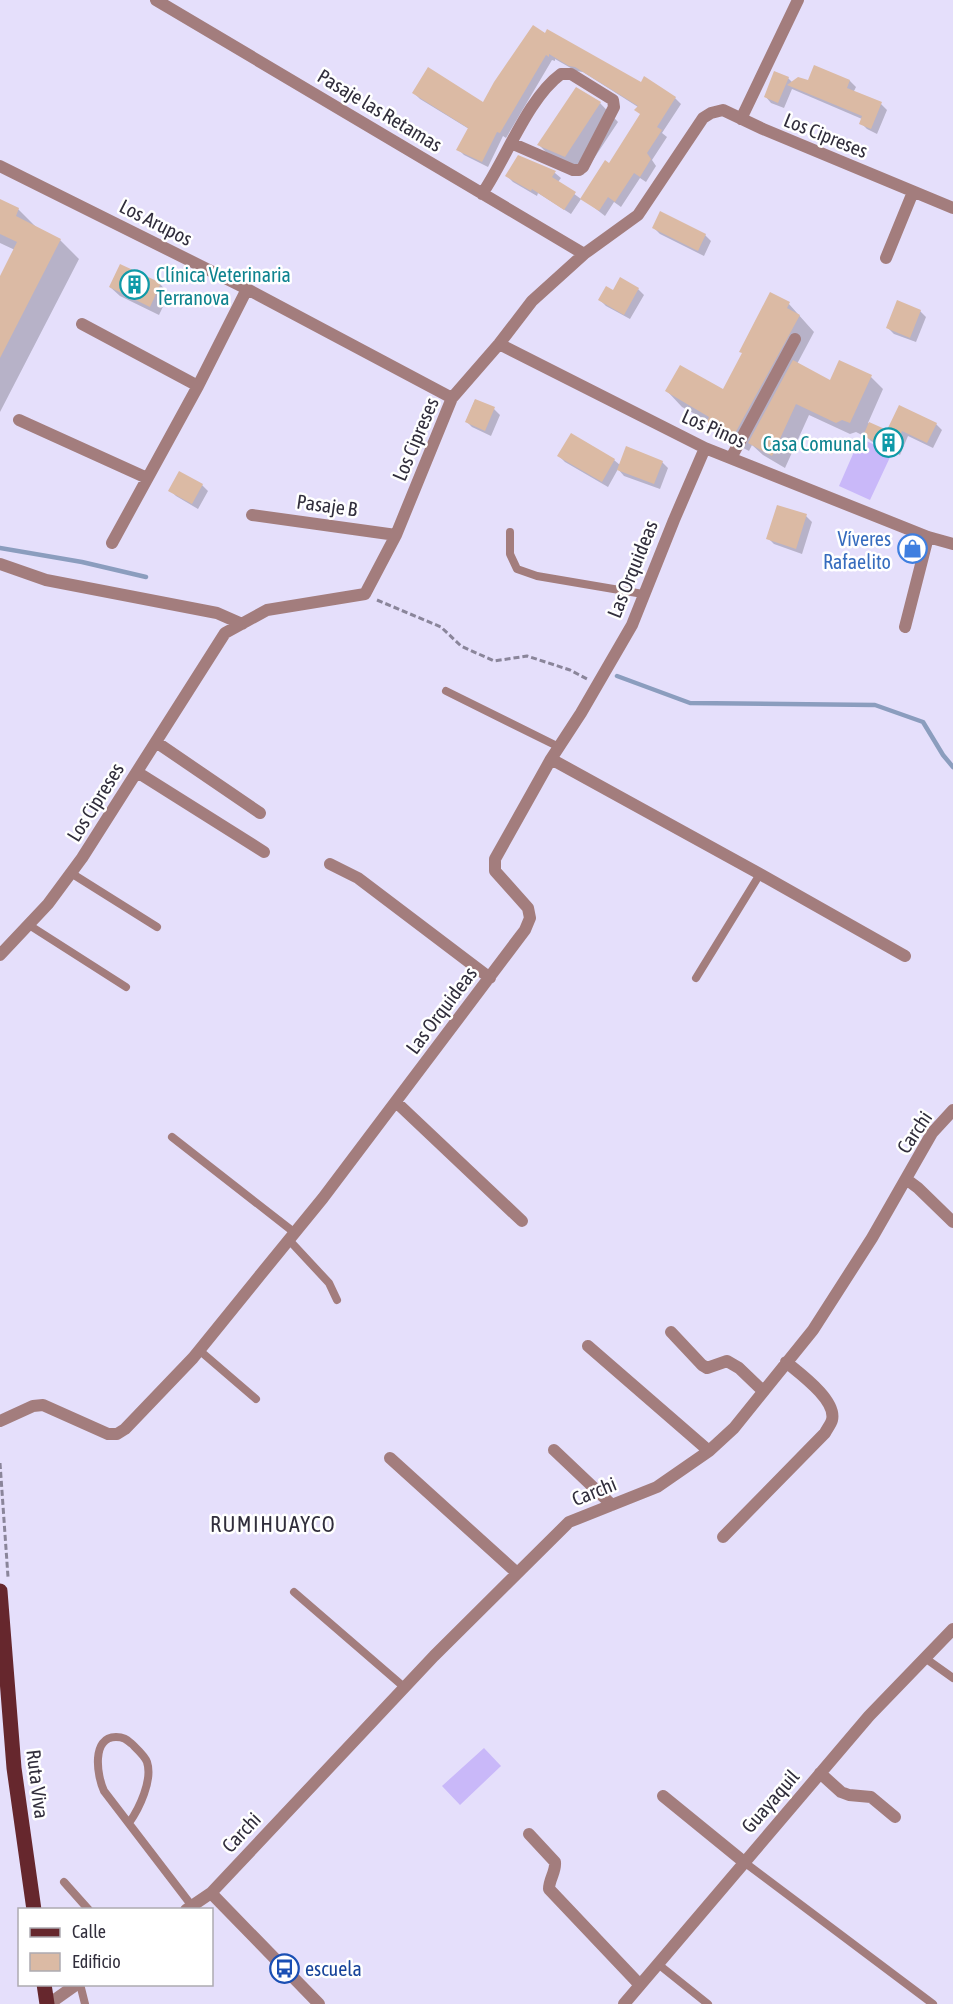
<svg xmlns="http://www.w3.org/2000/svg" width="953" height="2004" font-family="'Asap Condensed',sans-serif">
	<rect width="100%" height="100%" fill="#e5dffb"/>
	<path fill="#c9b8f9" d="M 860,438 L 892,453 L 870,500 L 839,486 Z
		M 484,1748 L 501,1766 L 460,1805 L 442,1786 Z"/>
	<path fill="#0003" d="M 533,27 L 641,84 L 675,98 L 681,104 L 662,133 L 667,137 L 652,160 L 656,166 L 646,182 L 640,178 L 621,207 L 614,202 L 605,216 L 582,198 L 610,165 L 641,115 L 638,107 L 583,72 L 576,71 L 555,59 L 555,61 L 552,60 L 506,138 L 503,136 L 488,167 L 464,155 L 458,149 L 469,129 L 420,99 L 414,93 L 483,104 Z
		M 815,67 L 850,81 L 856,87 L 853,93 L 881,104 L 887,110 L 877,134 L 867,129 L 861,123 L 862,119 L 792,89 L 784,108 L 771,103 L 766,97 L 788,78 L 793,83 L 808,82 Z
		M 600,103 L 618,122 L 583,175 L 558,164 L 539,145 Z
		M 555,173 L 561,178 L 558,182 L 581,199 L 571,214 L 538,193 L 537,196 L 513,182 L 507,176 Z
		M 0,201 L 18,209 L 37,228 L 60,240 L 79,259 L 0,412 L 0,279 L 15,250 L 0,243 Z
		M 654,228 L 705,235 L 711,241 L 704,256 L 660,234 Z
		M 160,284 L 169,294 L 159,315 L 120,296 L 110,287 Z
		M 638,289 L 644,295 L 630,319 L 606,306 L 600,300 L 614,292 Z
		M 771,294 L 789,304 L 814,332 L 797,364 L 830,382 L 871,377 L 883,389 L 868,423 L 888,432 L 936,424 L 942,430 L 933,448 L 908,436 L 900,455 L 871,441 L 863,433 L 862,435 L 856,432 L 850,434 L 809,415 L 785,468 L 763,455 L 752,445 L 749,451 L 724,438 L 708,421 L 682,407 L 667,391 L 724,392 Z
		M 920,311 L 926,317 L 916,342 L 894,334 L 888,328 Z
		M 475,400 L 494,409 L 500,415 L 491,436 L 472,427 L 466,421 Z
		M 559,456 L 614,460 L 620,465 L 662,462 L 668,468 L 660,489 L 624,476 L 618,469 L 608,487 L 565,462 Z
		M 180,473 L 202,485 L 208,491 L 198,509 L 176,496 L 170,490 Z
		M 806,516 L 812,522 L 802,554 L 774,544 L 768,538 Z"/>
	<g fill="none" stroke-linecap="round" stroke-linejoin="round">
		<path stroke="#8b9dbe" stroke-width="4.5" d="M 0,548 L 82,562 L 146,577
			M 617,676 L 690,703 L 875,705 L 923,722 L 943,755 L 953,767"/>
	</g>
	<path fill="#dbbaa4" d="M 533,25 L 545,33 L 547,29 L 641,82 L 644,76 L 676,97 L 657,127 L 662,130 L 647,153 L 651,159 L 640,177 L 634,173 L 615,202 L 608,197 L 599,211 L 580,199 L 605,160 L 609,163 L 640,114 L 634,110 L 638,106 L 575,67 L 569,66 L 549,54 L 549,57 L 546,55 L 500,133 L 497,132 L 482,162 L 456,150 L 468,128 L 412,93 L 428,67 L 483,102 L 494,82 Z
		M 814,65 L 850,80 L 847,88 L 882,102 L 871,129 L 859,124 L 862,116 L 787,85 L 798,77 L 808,80 Z
		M 774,71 L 789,77 L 778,103 L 764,97 Z
		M 576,87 L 601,102 L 565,157 L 537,145 Z
		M 518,155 L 556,171 L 552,177 L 576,192 L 564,210 L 532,189 L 531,191 L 505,176 Z
		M 0,199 L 19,208 L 16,216 L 61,239 L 0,358 L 0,276 L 17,242 L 0,234 Z
		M 660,211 L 706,234 L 698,251 L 652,228 Z
		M 120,264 L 161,283 L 150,307 L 109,287 Z
		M 620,277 L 639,288 L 624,315 L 598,300 L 606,286 L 613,290 Z
		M 770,292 L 790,302 L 787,308 L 800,315 L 733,437 L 707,422 L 709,417 L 665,391 L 680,365 L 723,389 L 742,353 L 739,352 Z
		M 897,300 L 921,310 L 910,338 L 886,328 Z
		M 793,360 L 830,380 L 839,360 L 872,375 L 850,423 L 842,420 L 836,423 L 796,404 L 772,456 L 748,443 Z
		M 475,399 L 495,407 L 485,431 L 465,422 Z
		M 899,405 L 937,423 L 927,443 L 902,431 L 894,450 L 863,436 L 869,422 L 887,430 Z
		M 571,433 L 615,459 L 602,482 L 557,456 Z
		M 626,446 L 663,461 L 654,484 L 617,470 Z
		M 179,471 L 203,484 L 192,504 L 168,491 Z
		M 777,505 L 807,514 L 796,549 L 766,539 Z"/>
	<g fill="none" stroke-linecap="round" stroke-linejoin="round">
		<path stroke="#8a859a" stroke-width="3" stroke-dasharray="6 3" stroke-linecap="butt" d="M 377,600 L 441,627 L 461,646 L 494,661 L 527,656 L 570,670 L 587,679
			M 0,1463 L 8,1577"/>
		<path stroke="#a37d7d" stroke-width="8" d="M 510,532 L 510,554 L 517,569 L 537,576 L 643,594
			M 446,691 L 559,747
			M 71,873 L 157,927
			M 29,925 L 126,987
			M 696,978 L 760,874
			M 172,1137 L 295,1233
			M 289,1240 L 329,1283 L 337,1300
			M 199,1350 L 256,1399
			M 294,1592 L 404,1687
			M 925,1658 L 953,1678
			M 129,1823 C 139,1809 153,1780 147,1762 C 145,1756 137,1749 132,1744 C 127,1740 124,1737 116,1737 C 91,1737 97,1776 104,1791 L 192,1906
			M 744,1862 L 933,2004
			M 64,1882 L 89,1910
			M 658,1964 L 708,2004
			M 80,1984 L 85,2004"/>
		<path stroke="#a37d7d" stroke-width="12" d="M 156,0 L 584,254
			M 741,119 L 798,0
			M 0,166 L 247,289 L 452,398
			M 482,194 C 506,159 528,98 561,74 L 571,74 L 613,100 L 614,107 L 583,167 L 579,170 L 573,170 L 511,143
			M 886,258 L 913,192
			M 82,324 L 198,386
			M 499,344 L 705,448 L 928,537 L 953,544
			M 19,420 L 147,478
			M 731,458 L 795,339
			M 252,515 L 396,535
			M 112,543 L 198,386 L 247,289
			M 0,564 L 46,580 L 217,613 L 242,624
			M 905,627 L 928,537
			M 156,742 L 260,813
			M 551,759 L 760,874 L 905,956
			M 137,772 L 264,852
			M 330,864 L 358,878 L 490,978
			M 0,955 L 48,904 L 82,858 L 225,633 L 267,610 L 365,594 L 396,535 L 452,398 L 499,344 L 532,301 L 584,254 L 638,215 L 703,118 L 711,113 L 723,110 L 763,129 L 953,208
			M 396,1102 L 522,1221
			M 906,1179 L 918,1188 L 953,1222
			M 671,1332 L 702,1365 L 707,1368 L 727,1361 L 739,1368 L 763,1391
			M 588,1346 L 709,1451
			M 0,1421 L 33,1406 L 43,1405 L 108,1434 L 117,1434 L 125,1429 L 193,1358 L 261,1274 L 323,1198 L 525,930 L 530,918 L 528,908 L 495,871 L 495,859 L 551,759 L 581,713 L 632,625 L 674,520 L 705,448
			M 554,1450 L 612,1505
			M 390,1458 L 517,1573
			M 723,1537 L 825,1433 C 827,1429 831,1424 832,1420 C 837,1400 799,1373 786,1362
			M 820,1773 L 841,1792 L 849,1795 L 871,1797 L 895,1817
			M 663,1796 L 744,1862
			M 529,1834 L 555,1862 C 556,1872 549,1879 549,1889 L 640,1985
			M 211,1893 L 319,2004
			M 186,1910 L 211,1893 L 434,1656 L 569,1522 L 657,1487 L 709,1451 L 734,1428 L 813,1330 L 872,1238 L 932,1133 L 953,1110
			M 49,2004 L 77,1984
			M 624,2004 L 869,1716 L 953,1629"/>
		<path stroke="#66272d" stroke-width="15" d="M 0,1591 L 14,1768 L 34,1910
			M 44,1984 L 47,2004"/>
	</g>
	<defs>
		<symbol id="building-ring" viewBox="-11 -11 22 22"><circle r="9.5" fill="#fff" stroke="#0f9aa8" stroke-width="1.5"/><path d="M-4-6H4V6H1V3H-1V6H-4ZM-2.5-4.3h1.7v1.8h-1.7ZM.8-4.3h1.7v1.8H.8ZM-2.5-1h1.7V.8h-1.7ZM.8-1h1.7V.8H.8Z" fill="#0f9aa8"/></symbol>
		<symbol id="shop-ring" viewBox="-11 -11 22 22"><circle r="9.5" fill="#fff" stroke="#3f7fe0" stroke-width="1.5"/><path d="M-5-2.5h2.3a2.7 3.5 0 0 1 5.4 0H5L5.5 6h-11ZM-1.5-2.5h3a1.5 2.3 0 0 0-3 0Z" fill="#3f7fe0"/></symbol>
		<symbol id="bus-ring" viewBox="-11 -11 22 22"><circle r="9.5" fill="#fff" stroke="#1a4fb4" stroke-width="1.5"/><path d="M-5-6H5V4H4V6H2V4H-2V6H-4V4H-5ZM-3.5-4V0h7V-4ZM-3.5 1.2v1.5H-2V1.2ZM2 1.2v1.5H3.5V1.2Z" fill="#1a4fb4"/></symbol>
	</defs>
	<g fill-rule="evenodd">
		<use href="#building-ring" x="118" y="268" width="33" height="33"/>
		<use href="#building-ring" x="872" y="426" width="33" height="33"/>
		<use href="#shop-ring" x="896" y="532" width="33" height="33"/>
		<use href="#bus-ring" x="268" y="1952" width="33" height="33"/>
	</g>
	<g text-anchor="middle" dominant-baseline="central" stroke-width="5" stroke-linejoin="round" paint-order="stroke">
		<g font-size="20" fill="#312e3c" stroke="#fff">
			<text transform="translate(380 110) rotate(31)">Pasaje las Retamas</text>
			<text transform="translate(826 135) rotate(22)">Los Cipreses</text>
			<text transform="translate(156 222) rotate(27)">Los Arupos</text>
			<text transform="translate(714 428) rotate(24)">Los Pinos</text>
			<text transform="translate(415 439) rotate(-67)">Los Cipreses</text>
			<text transform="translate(327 505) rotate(8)">Pasaje B</text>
			<text transform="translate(632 569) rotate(-68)">Las Orquideas</text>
			<text transform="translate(95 802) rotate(-58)">Los Cipreses</text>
			<text transform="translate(441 1010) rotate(-53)">Las Orquideas</text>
			<text transform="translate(914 1132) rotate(-56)">Carchi</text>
			<text transform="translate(594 1491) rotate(-22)">Carchi</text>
			<text transform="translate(38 1784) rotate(83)">Ruta Viva</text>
			<text transform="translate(770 1801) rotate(-49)">Guayaquil</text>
			<text transform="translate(241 1832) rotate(-47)">Carchi</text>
		</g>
		<g font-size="20" fill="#0d838f" stroke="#fff" text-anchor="start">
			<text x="156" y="274">Clínica Veterinaria<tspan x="156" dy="23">Terranova</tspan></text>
			<text x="867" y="443" text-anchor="end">Casa Comunal</text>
		</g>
		<g font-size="20" fill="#366cbe" stroke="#fff" text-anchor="end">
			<text x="891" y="538">Víveres<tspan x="891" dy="23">Rafaelito</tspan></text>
		</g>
		<g font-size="20" fill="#164399" stroke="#fff" text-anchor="start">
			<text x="305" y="1968">escuela</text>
		</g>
		<g font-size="22" letter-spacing="1.5" fill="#312e3c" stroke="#fff">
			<text x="273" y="1524">RUMIHUAYCO</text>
		</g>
	</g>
	<rect x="18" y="1908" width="195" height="78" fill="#ffffff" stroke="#adabb1" stroke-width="1.5"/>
	<rect x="30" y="1928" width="30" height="9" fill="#66272d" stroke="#adabb1" stroke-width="1.5"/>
	<text x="72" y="1938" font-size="18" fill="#312e3c">Calle</text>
	<rect x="30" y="1953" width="30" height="18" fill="#dbbaa4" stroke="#adabb1" stroke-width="1.5"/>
	<text x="72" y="1968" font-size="18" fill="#312e3c">Edificio</text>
</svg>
